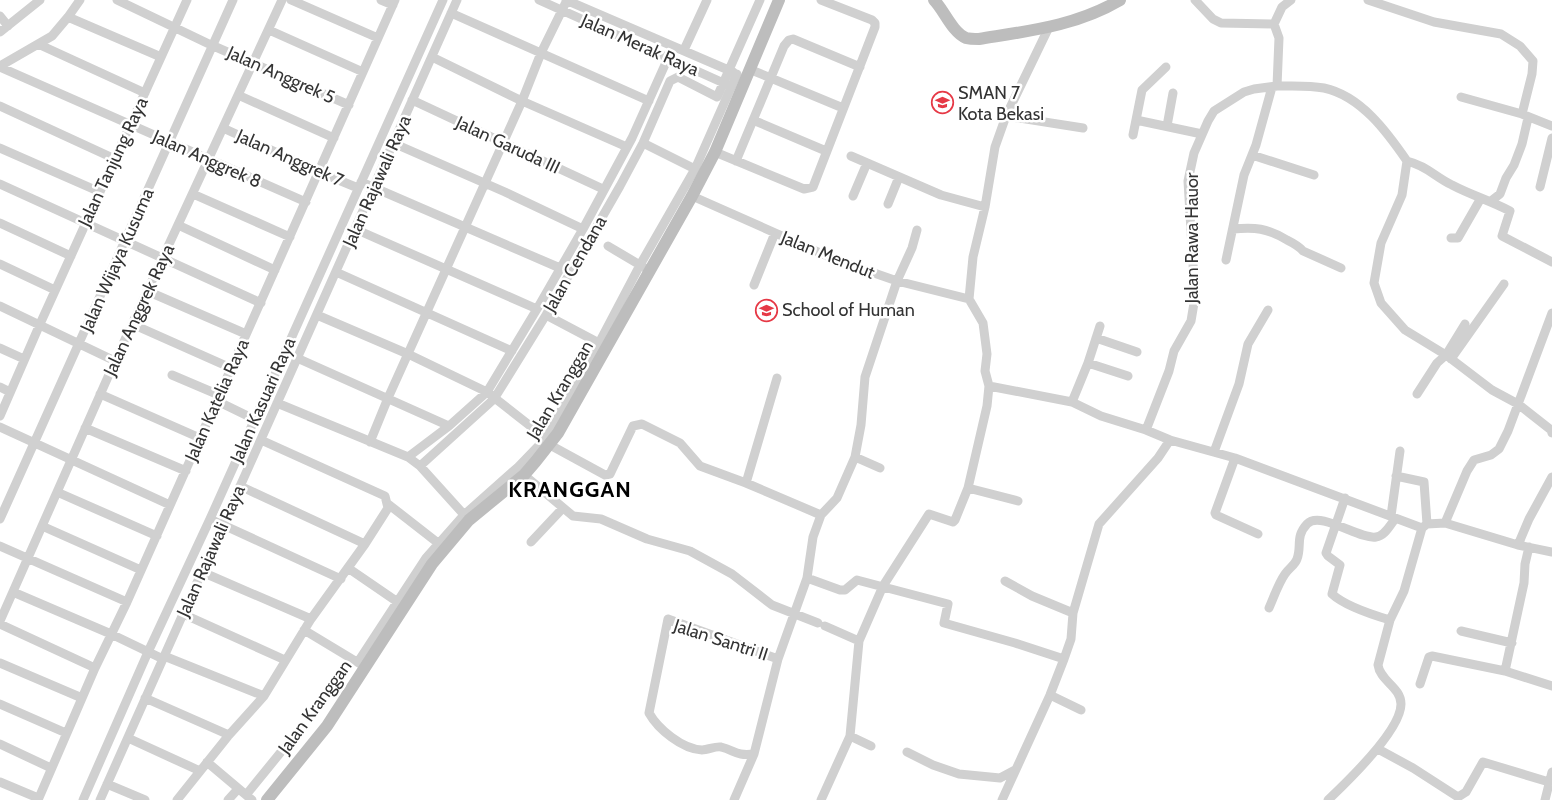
<svg xmlns="http://www.w3.org/2000/svg" width="1552" height="800" font-family="Cabin,sans-serif">
	<rect width="100%" height="100%" fill="#fff"/>
	<g fill="none" stroke-linecap="round" stroke-linejoin="round">
		<path stroke="#d0d0d0" stroke-width="9" d="M 117,0 L 209,44 L 349,105
			M 291,0 L 378,38
			M 381,0 L 393,5
			M 539,0 L 728,85
			M 566,0 L 733,72
			M 1195,0 L 1213,19 L 1221,23 L 1274,24
			M 1291,0 L 1282,7 L 1274,24 L 1279,38 L 1277,86 C 1293,86 1308,85 1324,88 C 1361,96 1387,132 1407,161 L 1402,195 L 1381,243 L 1374,283 L 1381,303 L 1405,330 L 1446,355 L 1492,390 L 1518,404 L 1551,430 L 1552,433
			M 1368,0 L 1434,22 L 1501,34 L 1520,46 L 1533,61 L 1532,74 L 1522,114 L 1552,126
			M 451,13 L 649,101
			M 0,16 L 8,26
			M 68,17 L 161,57
			M 269,30 L 363,72
			M 0,32 L 40,0
			M 38,44 L 145,93
			M 684,50 L 707,0
			M 432,57 L 522,101 L 627,147
			M 0,66 L 52,36 L 68,17 L 80,0
			M 0,67 L 306,202
			M 1166,67 L 1142,90 L 1136,120 L 1202,134
			M 749,69 L 843,108
			M 238,95 L 334,138
			M 1461,97 L 1522,114
			M 412,100 L 603,189
			M 0,106 L 115,159
			M 1006,116 L 1083,128
			M 753,120 L 826,151
			M 1167,126 L 1173,93
			M 223,128 L 319,172 L 358,188
			M 1133,135 L 1136,120
			M 393,143 L 505,192 L 583,229
			M 643,143 L 695,169
			M 0,148 L 100,192
			M 715,152 L 804,189 L 813,187 L 875,27 L 875,23 L 872,20 L 821,0
			M 1252,155 L 1314,175
			M 851,156 L 941,195 L 985,207
			M 736,161 L 784,46 L 789,40 L 793,39 L 860,67
			M 1407,161 C 1427,166 1435,177 1452,185 C 1471,195 1491,201 1510,211 L 1502,236 L 1552,262
			M 361,182 L 560,268
			M 0,184 L 261,303
			M 1540,187 L 1552,138
			M 193,194 L 290,237
			M 692,196 L 834,259 L 897,281 L 969,299
			M 853,196 L 867,163
			M 1491,201 L 1500,194 L 1506,178 L 1514,165 L 1522,144 L 1528,118
			M 888,204 L 899,177
			M 0,223 L 71,256
			M 178,225 L 275,270
			M 355,229 L 537,309
			M 1233,229 C 1255,227 1267,228 1287,240 C 1293,243 1299,246 1303,251 L 1341,268
			M 1451,238 L 1458,238 L 1481,198
			M 608,246 L 645,268
			M 1226,260 L 1244,175 L 1256,145 L 1272,87
			M 0,264 L 55,290
			M 336,272 L 512,351
			M 754,285 L 775,233
			M 147,291 L 246,334
			M 0,306 L 115,361
			M 317,315 L 408,354 L 487,392 L 538,432 L 550,445 L 605,475 L 610,474 L 633,426 L 642,424 L 680,443 L 700,466 L 746,483 L 821,515
			M 546,315 L 599,343
			M 132,324 L 231,368
			M 1096,338 L 1137,352
			M 0,348 L 24,359
			M 297,358 L 449,426
			M 1451,359 L 1504,284
			M 1088,363 L 1128,376
			M 172,375 L 219,395
			M 989,386 L 1072,402 L 1101,416 L 1146,430 L 1170,440 L 1235,458 L 1422,528 L 1427,524 L 1445,523 L 1518,545 L 1552,552
			M 0,387 L 10,392
			M 100,394 L 200,438
			M 1417,394 L 1437,363 L 1446,355 L 1465,324
			M 217,401 L 254,419
			M 1072,402 L 1088,363 L 1100,326
			M 277,403 L 408,457 L 420,466 L 467,518
			M 0,416 L 40,324 L 187,0
			M 0,427 L 170,505
			M 85,428 L 186,471
			M 1146,430 L 1169,371 L 1174,351 L 1191,321 L 1195,297 L 1188,181 L 1194,153 L 1208,121 L 1214,111 L 1244,92 L 1254,89 L 1277,86
			M 370,442 L 388,398 L 522,101 L 541,53 L 567,0
			M 1214,452 L 1239,384 L 1248,344 L 1268,310
			M 408,457 L 449,426 L 487,392 L 537,309 L 583,229 L 632,138 L 668,58
			M 855,457 L 880,468
			M 1235,458 L 1215,513 L 1216,515 L 1258,534
			M 420,466 L 494,399 L 546,315 L 620,186 L 643,143 L 670,81 L 678,77 L 717,97 L 760,0
			M 524,475 L 573,516 L 601,519 L 647,539 L 690,551 L 732,574 L 772,605 L 818,623
			M 1396,476 L 1424,482 L 1427,524
			M 746,483 L 777,378
			M 240,486 L 365,544
			M 968,488 L 1018,501
			M 57,492 L 157,536
			M 1345,498 L 1326,553 L 1328,556 L 1340,565 L 1332,594 C 1345,606 1373,615 1390,620
			M 388,504 L 438,543
			M 1391,516 L 1400,451
			M 0,519 L 233,0
			M 210,519 L 341,579
			M 1445,523 L 1467,471 L 1474,460 L 1491,455 L 1499,449 L 1508,431 L 1552,313
			M 42,526 L 141,570
			M 531,542 L 563,508
			M 1518,545 L 1529,519 L 1552,477
			M 0,546 L 127,602
			M 348,568 L 402,605
			M 202,572 L 311,619
			M 807,578 L 840,590 L 845,590 L 857,580 L 948,604 L 944,623 L 1015,643 L 1064,659
			M 1005,581 L 1032,596 L 1073,613
			M 13,592 L 111,634 L 163,659
			M 1269,608 C 1274,597 1278,584 1285,574 C 1289,568 1295,565 1297,559 C 1302,546 1295,537 1307,524 C 1320,510 1360,540 1376,537 C 1385,536 1390,525 1395,519
			M 183,614 L 285,660
			M 0,621 L 115,361 L 282,0
			M 0,624 L 95,668
			M 825,626 L 859,641
			M 304,630 L 362,665
			M 1461,631 L 1512,643
			M 164,656 L 264,696
			M 358,662 L 426,558 L 464,515 L 518,467 L 545,439 L 599,343 L 640,265 L 695,169 L 737,74
			M 0,663 L 82,698
			M 1505,671 L 1524,583 L 1525,564 L 1529,547
			M 1420,684 L 1429,657 L 1432,656 L 1505,671 L 1552,686
			M 1050,695 L 1081,710
			M 145,698 L 229,735
			M 0,704 L 66,733
			M 850,736 L 871,746
			M 128,738 L 200,771
			M 0,744 L 51,768
			M 1378,749 L 1413,768 L 1458,797 L 1466,792 L 1483,762 L 1549,782
			M 907,752 L 933,765 L 959,774 L 1000,778 L 1015,770
			M 754,754 C 736,756 736,751 721,747 C 715,746 708,750 702,750 C 682,749 658,729 649,713 L 668,619 L 778,659
			M 207,762 L 252,800
			M 0,782 L 38,798
			M 107,784 L 145,800
			M 246,795 L 285,747
			M 38,800 L 95,668 L 127,602 L 395,0
			M 83,800 L 148,652 L 210,519 L 443,0
			M 100,800 L 457,0
			M 177,800 L 229,735 L 264,696 L 311,619 L 365,544 L 388,508 L 385,496 L 261,440
			M 228,800 L 238,789
			M 734,800 L 754,754 L 778,659 L 807,578 L 813,537 L 821,515 L 837,498 L 855,457 L 861,425 L 865,377 L 897,281 L 912,248 L 917,230
			M 821,800 L 850,736 L 859,641 L 883,586 L 929,514 L 953,522 L 955,520 L 968,488 L 987,406 L 989,386 L 985,371 L 987,354 L 983,323 L 969,299 L 973,257 L 985,207 L 995,147 L 1006,116 L 1049,27
			M 1002,800 L 1050,695 L 1064,659 L 1071,639 L 1073,613 L 1099,524 L 1158,458 L 1170,440
			M 1328,800 C 1347,782 1401,730 1401,704 C 1401,687 1380,681 1378,665 L 1390,620 L 1404,591 L 1422,528
			M 1545,800 L 1552,772"/>
		<path stroke="#bdbdbd" stroke-width="12" d="M 934,0 C 944,10 952,32 966,38 C 970,39 975,39 979,39 C 1028,31 1076,26 1120,0
			M 267,800 L 327,726 L 432,564 L 469,520 L 524,475 L 536,461 L 558,433 L 692,196 L 715,152 L 779,0"/>
	</g>
	<defs>
		<symbol id="school-ring" viewBox="-11 -11 22 22"><circle r="9.5" fill="#fff" stroke="#e63946" stroke-width="1.5"/><path d="M0-5L7-2L0 1L-7-2ZM-4 1L0 2.5L4 1V4Q0 6-4 4Z" fill="#e63946"/></symbol>
	</defs>
	<g fill-rule="evenodd">
		<use href="#school-ring" x="930" y="90" width="25" height="25"/>
		<use href="#school-ring" x="754" y="298" width="25" height="25"/>
	</g>
	<g text-anchor="middle" dominant-baseline="central" stroke-width="5" stroke-linejoin="round" paint-order="stroke">
		<g font-size="18" fill="#333" stroke="#fff">
			<text transform="translate(640 45) rotate(24)">Jalan Merak Raya</text>
			<text transform="translate(281 75) rotate(24)">Jalan Anggrek 5</text>
			<text transform="translate(508 145) rotate(25)">Jalan Garuda III</text>
			<text transform="translate(290 158) rotate(24)">Jalan Anggrek 7</text>
			<text transform="translate(207 159) rotate(24)">Jalan Anggrek 8</text>
			<text transform="translate(113 162) rotate(-65)">Jalan Tanjung Raya</text>
			<text transform="translate(377 181) rotate(-66)">Jalan Rajawali Raya</text>
			<text transform="translate(1192 238) rotate(-90)">Jalan Rawa Hauor</text>
			<text transform="translate(828 255) rotate(22)">Jalan Mendut</text>
			<text transform="translate(117 260) rotate(-66)">Jalan Wijaya Kusuma</text>
			<text transform="translate(575 264) rotate(-60)">Jalan Cendana</text>
			<text transform="translate(139 310) rotate(-65)">Jalan Anggrek Raya</text>
			<text transform="translate(560 390) rotate(-59)">Jalan Kranggan</text>
			<text transform="translate(217 400) rotate(-66)">Jalan Katelia Raya</text>
			<text transform="translate(263 400) rotate(-66)">Jalan Kasuari Raya</text>
			<text transform="translate(211 551) rotate(-66)">Jalan Rajawali Raya</text>
			<text transform="translate(721 640) rotate(18)">Jalan Santri II</text>
			<text transform="translate(315 707) rotate(-54)">Jalan Kranggan</text>
		</g>
		<g font-size="18" fill="#333" stroke="#fff" text-anchor="start">
			<text x="958" y="93">SMAN 7<tspan x="958" dy="21">Kota Bekasi</tspan></text>
			<text x="782" y="310">School of Human</text>
		</g>
		<g font-size="22" font-weight="bold" letter-spacing="1" fill="#000" stroke="#fff">
			<text x="570" y="489">KRANGGAN</text>
		</g>
	</g>
</svg>
